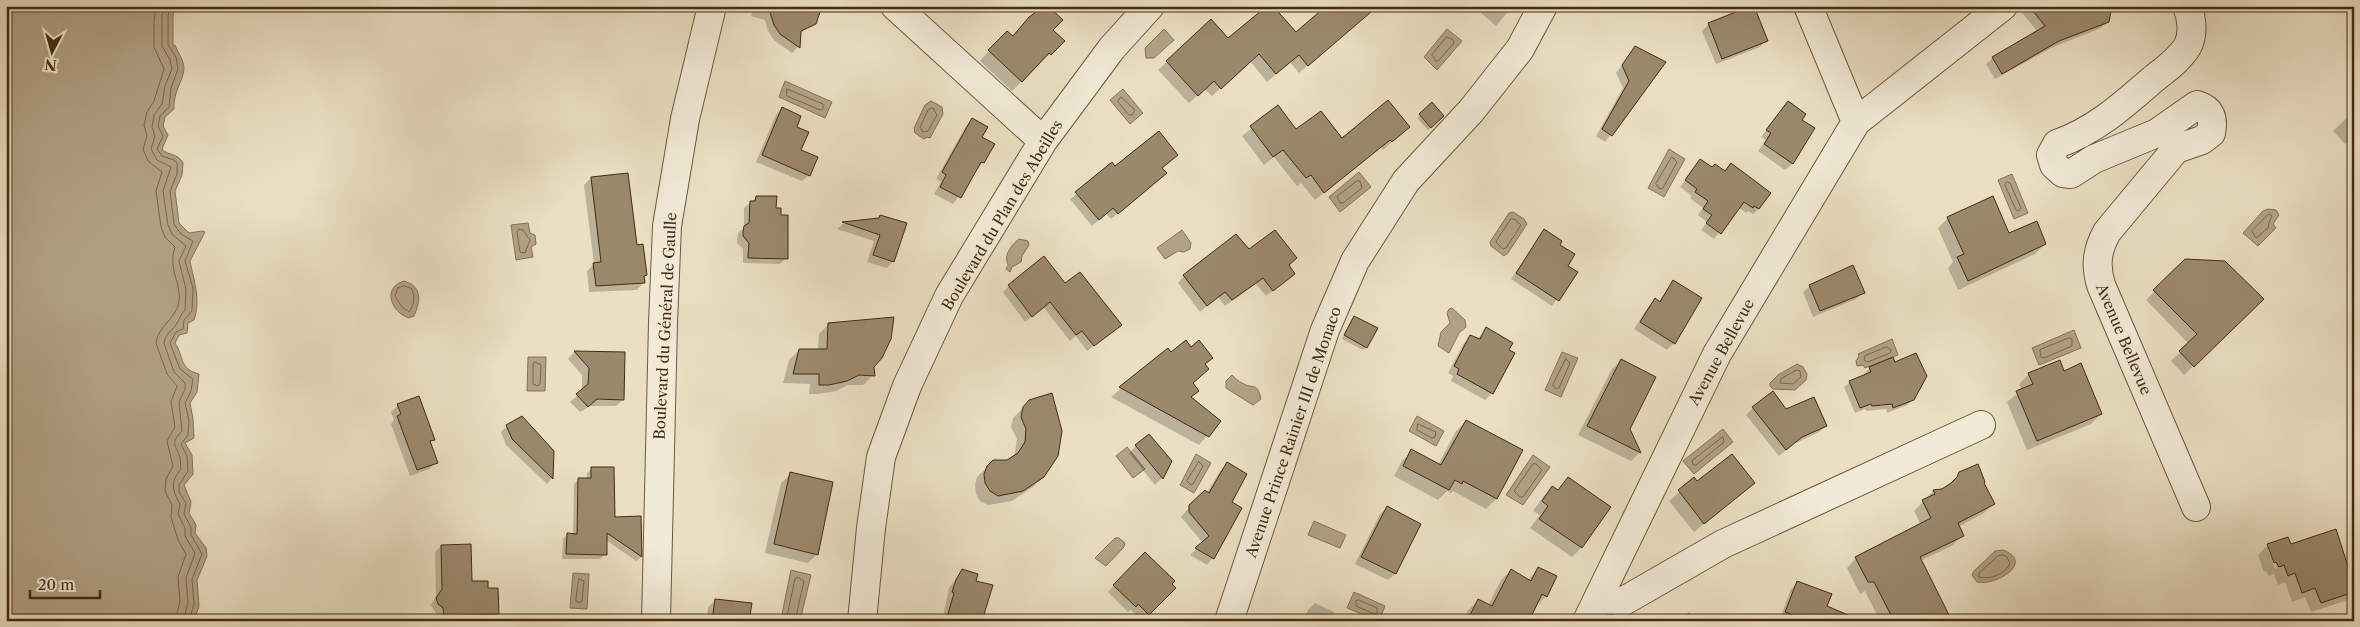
<svg xmlns="http://www.w3.org/2000/svg" width="2360" height="627" font-family="'Libre Caslon Text',serif">
	<rect width="100%" height="100%" fill="#eadfc2"/>
	<filter id="stains"><feTurbulence type="fractalNoise" baseFrequency=".004" numOctaves="4"/><feColorMatrix values="0 0 0 0 .2 0 0 0 0 .09 0 0 0 0 .02 0 0 0 .5 -.17"/></filter>
	<radialGradient id="worn" r=".72"><stop offset=".6" stop-color="#630" stop-opacity="0"/><stop offset="1" stop-color="#630" stop-opacity=".3"/></radialGradient>
	<path fill="#b2a285" stroke="#877256" d="M 6,6 L 181,6 L 176,8 L 173,15 L 173,46 L 175,45 C 178,53 184,60 184,69 C 183,82 173,91 174,109 L 165,117 L 163,126 L 168,135 L 162,149 C 168,156 178,153 183,163 L 182,175 L 175,191 L 179,223 L 189,233 L 202,231 L 205,232 L 190,261 C 194,282 201,299 194,320 L 188,323 L 187,333 L 179,335 L 175,343 C 185,358 178,368 199,374 L 197,392 L 190,403 L 193,419 L 194,438 L 185,443 L 192,455 L 193,474 L 184,485 L 191,502 L 189,513 L 196,525 L 195,533 L 206,548 L 207,556 L 197,580 L 199,606 L 194,621 L 6,621 Z
		M 1164,29 L 1174,40 L 1154,58 L 1146,58 L 1145,48 Z
		M 1447,29 L 1462,41 L 1437,70 L 1424,57 Z
		M 785,81 L 832,102 L 825,118 L 779,97 Z
		M 1123,89 L 1143,113 L 1130,124 L 1110,100 Z
		M 931,101 L 942,107 L 943,114 L 930,138 L 927,137 L 924,139 L 915,133 L 914,128 L 925,105 Z
		M 1669,149 L 1685,159 L 1664,197 L 1648,188 Z
		M 1359,172 L 1371,187 L 1340,212 L 1329,197 Z
		M 2012,174 L 2028,213 L 2014,219 L 1998,180 Z
		M 2268,209 L 2276,210 L 2279,215 L 2273,224 L 2276,228 L 2258,246 L 2243,233 L 2263,211 Z
		M 1513,212 L 1524,219 L 1527,224 L 1508,253 L 1504,256 L 1491,246 L 1490,242 L 1509,213 Z
		M 528,223 L 530,233 L 535,235 L 536,244 L 531,247 L 533,257 L 516,260 L 511,225 Z
		M 1182,230 L 1191,243 L 1190,249 L 1184,252 L 1178,251 L 1165,259 L 1157,248 Z
		M 1019,239 L 1028,241 L 1029,245 L 1022,256 L 1021,262 L 1012,267 L 1010,272 L 1006,269 C 1010,261 1008,269 1007,261 C 1005,252 1013,244 1019,239 Z
		M 404,281 C 422,286 421,300 414,316 L 409,318 C 392,313 381,288 404,281 Z
		M 1452,308 L 1465,320 L 1466,327 L 1459,333 L 1449,353 L 1438,346 L 1441,332 L 1450,323 L 1447,313 L 1449,309 Z
		M 2074,330 L 2081,348 L 2039,365 L 2032,348 Z
		M 1892,339 L 1898,355 L 1865,368 L 1863,365 L 1857,366 L 1856,361 L 1859,356 L 1858,354 Z
		M 1562,352 L 1578,358 L 1561,397 L 1545,390 Z
		M 528,357 L 546,357 L 545,391 L 527,391 Z
		M 1797,364 L 1803,367 L 1807,374 L 1806,380 L 1795,390 L 1773,389 L 1770,386 L 1770,383 L 1778,375 Z
		M 1232,375 C 1235,378 1238,381 1242,383 C 1254,390 1257,381 1261,399 L 1253,405 L 1226,388 L 1226,381 Z
		M 1417,416 L 1444,431 L 1436,446 L 1409,431 Z
		M 1723,429 L 1733,442 L 1694,474 L 1683,461 Z
		M 1127,447 L 1145,469 L 1133,478 L 1116,456 Z
		M 1196,454 L 1211,463 L 1194,493 L 1180,485 Z
		M 1533,455 L 1550,467 L 1523,505 L 1506,495 Z
		M 1314,521 L 1346,535 L 1340,548 L 1308,535 Z
		M 1115,538 L 1119,538 L 1125,543 L 1124,547 L 1106,566 L 1095,558 Z
		M 2003,550 C 2035,562 1997,586 1977,582 L 1972,575 L 1974,571 L 1995,551 Z
		M 791,570 L 811,575 L 800,621 L 781,619 Z
		M 573,573 L 589,574 L 587,609 L 570,608 Z
		M 1354,592 L 1385,606 L 1379,621 L 1347,608 Z"/>
	<path fill="#0003" fill-rule="evenodd" d="M 755,6 L 817,6 L 814,23 L 799,34 L 798,47 L 792,53 L 774,40 L 768,31 L 765,20 L 751,16 Z
		M 1486,6 L 1513,6 L 1496,26 L 1481,13 Z
		M 2024,6 L 2118,6 L 2109,13 L 2108,21 L 2101,28 L 2051,48 L 1995,79 L 1986,64 L 1993,58 L 2037,31 L 2020,10 Z
		M 1211,21 L 1227,40 L 1296,34 L 1356,24 L 1299,73 L 1290,62 L 1267,82 L 1250,61 L 1212,96 L 1205,89 L 1189,103 L 1158,70 Z
		M 1709,24 L 1766,40 L 1760,47 L 1716,64 L 1702,31 Z
		M 1051,30 L 1063,41 L 1012,91 L 980,61 L 997,42 Z
		M 1636,47 L 1664,62 L 1605,142 L 1596,136 L 1623,88 L 1616,73 Z
		M 2354,99 L 2354,109 L 2349,103 Z
		M 1788,102 L 1800,120 L 1813,129 L 1792,164 L 1785,170 L 1758,151 L 1766,140 L 1761,137 Z
		M 1432,104 L 1443,116 L 1428,130 L 1417,118 Z
		M 1277,107 L 1296,131 L 1342,140 L 1408,127 L 1383,150 L 1381,147 L 1315,200 L 1301,183 L 1297,186 L 1274,157 L 1264,165 L 1242,136 Z
		M 782,108 L 795,127 L 800,150 L 809,175 L 802,181 L 756,162 L 776,115 Z
		M 2354,111 L 2354,135 L 2345,144 L 2333,131 Z
		M 972,119 L 980,138 L 983,162 L 953,204 L 934,194 L 941,182 L 936,179 L 966,126 Z
		M 1177,155 L 1161,169 L 1159,180 L 1111,219 L 1106,214 L 1092,226 L 1070,199 L 1115,168 Z
		M 1700,160 L 1759,208 L 1753,214 L 1748,211 L 1746,213 L 1738,207 L 1714,239 L 1701,230 L 1707,222 L 1698,215 L 1703,208 L 1690,198 L 1692,196 L 1680,187 Z
		M 627,174 L 636,246 L 646,275 L 643,278 L 643,283 L 637,290 L 589,292 L 587,271 L 594,264 L 584,185 L 591,178 Z
		M 756,198 L 775,209 L 786,258 L 780,264 L 743,263 L 743,249 L 737,243 L 737,239 L 738,233 L 744,228 L 744,208 Z
		M 880,216 L 893,261 L 887,268 L 867,262 L 874,241 L 837,229 L 843,224 L 877,219 Z
		M 1948,218 L 2008,235 L 2045,244 L 2035,254 L 1958,290 L 1948,268 L 1953,262 L 1938,228 Z
		M 1544,231 L 1558,246 L 1566,266 L 1576,273 L 1552,306 L 1511,279 Z
		M 2185,261 L 2262,299 L 2184,375 L 2171,361 L 2189,344 L 2146,300 Z
		M 1287,266 L 1293,274 L 1266,296 L 1256,284 L 1225,306 L 1218,297 L 1200,312 L 1178,283 L 1184,276 Z
		M 1673,282 L 1674,343 L 1667,350 L 1634,329 L 1648,307 L 1655,300 L 1658,302 Z
		M 1065,285 L 1120,325 L 1087,351 L 1076,336 L 1070,341 L 1044,308 L 1025,322 L 1003,292 L 1009,286 Z
		M 1810,286 L 1863,292 L 1856,299 L 1813,317 L 1803,292 Z
		M 1354,317 L 1366,347 L 1363,350 L 1342,339 Z
		M 829,324 L 873,367 L 873,375 L 863,385 L 848,385 L 836,391 L 818,394 L 809,394 L 810,384 L 783,383 L 789,360 L 799,350 L 818,350 L 819,334 Z
		M 1486,329 L 1508,351 L 1492,393 L 1485,400 L 1451,381 L 1453,376 L 1448,373 L 1464,343 L 1471,336 L 1477,340 Z
		M 1167,349 L 1171,354 L 1211,358 L 1204,365 L 1207,369 L 1192,384 L 1190,398 L 1220,421 L 1199,445 L 1111,397 Z
		M 574,352 L 624,354 L 623,400 L 616,406 L 590,406 L 580,412 L 570,402 L 582,391 L 582,375 L 568,359 Z
		M 1621,361 L 1629,429 L 1640,452 L 1631,461 L 1578,435 L 1612,369 Z
		M 1870,368 L 1913,399 L 1907,405 L 1887,413 L 1886,409 L 1866,411 L 1865,409 L 1855,413 L 1844,387 L 1850,382 L 1865,376 L 1864,374 Z
		M 2064,372 L 2101,414 L 2091,424 L 2027,450 L 2007,402 L 2022,390 L 2019,384 L 2029,374 Z
		M 1030,401 L 1043,476 L 1033,487 L 1012,501 L 988,505 L 980,501 L 976,494 L 975,485 L 977,477 L 994,461 L 1007,461 L 1014,457 L 1017,439 L 1011,427 L 1013,418 Z
		M 398,405 L 434,439 L 429,443 L 436,462 L 429,469 L 410,476 L 391,424 L 394,420 L 391,412 Z
		M 1753,408 L 1786,410 L 1826,426 L 1819,432 L 1794,444 L 1779,456 L 1746,415 Z
		M 1466,421 L 1522,451 L 1496,499 L 1486,509 L 1453,491 L 1451,493 L 1447,491 L 1438,500 L 1394,476 L 1402,461 L 1412,451 L 1438,465 L 1456,431 Z
		M 507,426 L 553,452 L 552,478 L 547,484 L 506,445 L 501,432 Z
		M 1136,446 L 1171,462 L 1162,478 L 1155,485 L 1129,453 Z
		M 1227,464 L 1230,502 L 1213,558 L 1207,565 L 1190,555 L 1203,543 L 1181,517 L 1198,498 L 1207,493 L 1220,471 Z
		M 592,469 L 614,518 L 640,517 L 641,557 L 636,561 L 606,540 L 605,554 L 600,559 L 562,559 L 563,539 L 567,535 L 573,535 L 574,484 L 579,479 L 587,479 L 587,473 Z
		M 1960,473 L 1983,483 L 1993,504 L 1984,513 L 1958,527 L 1962,535 L 1953,545 L 1920,561 L 1951,621 L 1880,621 L 1865,591 L 1860,594 L 1847,568 L 1856,558 L 1921,525 L 1914,511 L 1933,491 L 1949,486 Z
		M 791,474 L 817,554 L 808,563 L 765,553 L 781,483 Z
		M 1568,478 L 1610,507 L 1581,548 L 1572,557 L 1530,528 L 1540,515 L 1533,511 L 1543,497 L 1552,488 L 1557,491 Z
		M 1694,479 L 1697,483 L 1754,483 L 1694,532 L 1669,501 Z
		M 1387,508 L 1419,524 L 1395,574 L 1388,580 L 1355,564 L 1380,514 Z
		M 2268,545 L 2290,545 L 2354,592 L 2345,601 L 2311,612 L 2305,597 L 2292,602 L 2285,582 L 2278,585 L 2274,574 L 2269,576 L 2266,571 L 2264,572 L 2258,555 ZM 2268,549 L 2270,549 L 2277,568 L 2275,569 Z
		M 441,546 L 470,583 L 487,590 L 497,613 L 491,620 L 438,621 L 437,615 L 431,605 L 436,596 L 435,552 Z
		M 1145,554 L 1174,588 L 1142,621 L 1131,610 L 1128,612 L 1108,592 Z
		M 1538,569 L 1546,596 L 1536,606 L 1528,621 L 1463,621 L 1468,610 L 1478,601 L 1488,606 L 1501,580 L 1511,570 L 1528,580 Z
		M 962,570 L 975,581 L 981,621 L 942,621 L 949,588 Z
		M 1798,583 L 1826,606 L 1833,621 L 1785,621 L 1780,619 L 1791,589 Z
		M 715,601 L 748,621 L 707,621 L 708,607 Z
		M 1315,603 L 1334,612 L 1330,621 L 1303,621 L 1308,610 Z
		M 1689,612 L 1694,621 L 1682,621 L 1683,618 Z"/>
	<g fill="none" stroke-linecap="round" stroke-linejoin="round">
		<path stroke="#7c664a" stroke-width="1" d="M 156,6 L 154,20 L 154,47 L 164,69 L 154,101 L 147,112 L 144,125 L 147,136 L 143,149 L 148,161 L 162,172 L 156,191 L 161,227 L 165,237 L 175,247 C 167,271 184,286 178,306 C 173,320 158,327 156,343 L 167,374 L 177,386 L 171,402 L 175,427 L 167,441 L 173,466 L 166,479 L 165,491 L 172,505 L 171,517 L 178,540 L 186,554 L 178,577 L 180,601 L 175,621
			M 165,6 L 162,15 L 162,46 L 170,60 L 172,69 L 165,86 L 162,104 L 154,115 L 152,127 L 155,136 L 151,149 L 157,160 L 171,167 L 163,191 L 168,225 L 172,234 L 186,246 L 179,261 L 186,289 L 185,310 C 181,314 180,318 177,323 C 173,331 166,332 164,343 L 174,372 L 185,383 L 185,389 L 179,402 L 182,431 C 170,443 175,444 180,457 C 181,460 180,466 181,469 C 170,482 172,490 180,504 L 178,514 L 185,528 L 185,536 L 195,553 L 186,578 L 188,603 L 183,621
			M 171,6 L 168,15 L 168,45 L 176,57 L 178,69 L 171,88 L 169,107 L 160,116 L 158,126 L 163,136 L 157,149 L 162,156 L 174,160 L 177,163 L 177,174 L 170,191 L 174,224 L 181,234 L 193,241 L 185,261 L 193,288 L 192,311 L 184,320 L 183,329 L 176,332 L 170,343 L 180,369 L 193,379 L 191,391 L 185,403 L 189,421 L 188,435 L 181,444 L 187,456 L 188,471 L 179,485 L 179,492 L 186,503 L 184,514 L 191,527 L 191,535 L 202,554 L 192,579 L 194,604 L 189,621
			M 1447,37 L 1453,40 L 1454,43 L 1438,61 L 1436,61 L 1432,55 Z
			M 787,89 L 823,104 L 823,109 L 820,110 L 787,96 Z
			M 1121,97 L 1135,110 L 1132,115 L 1129,115 L 1118,102 Z
			M 933,108 L 937,115 L 928,131 L 923,132 L 920,127 L 928,110 Z
			M 1672,157 L 1677,162 L 1663,188 L 1660,189 L 1656,184 Z
			M 1357,181 L 1360,181 L 1362,188 L 1343,203 L 1340,203 L 1337,197 Z
			M 2007,182 L 2010,183 L 2021,208 L 2019,211 L 2016,210 L 2005,185 Z
			M 2269,214 L 2272,216 L 2269,222 L 2268,228 L 2256,238 L 2252,231 Z
			M 1511,219 L 1514,219 L 1521,225 L 1506,248 L 1503,249 L 1496,242 Z
			M 519,229 L 523,230 L 530,240 L 525,253 L 520,252 L 517,232 Z
			M 404,286 L 411,288 C 416,295 414,306 409,312 L 402,307 L 395,296 L 398,288 Z
			M 2069,338 L 2072,339 L 2072,346 L 2044,358 L 2041,357 L 2040,350 Z
			M 1887,347 L 1891,350 L 1890,353 L 1868,362 L 1864,360 L 1865,356 Z
			M 1566,359 L 1570,363 L 1559,388 L 1556,389 L 1553,385 Z
			M 535,362 L 541,365 L 540,384 L 538,386 L 533,384 L 533,365 Z
			M 1797,370 L 1800,371 L 1801,377 L 1793,384 L 1780,383 L 1781,379 Z
			M 1418,424 L 1436,432 L 1435,437 L 1432,438 L 1417,430 Z
			M 1723,437 L 1724,442 L 1696,465 L 1693,465 L 1692,461 Z
			M 1199,462 L 1203,466 L 1193,484 L 1191,485 L 1187,481 Z
			M 1536,464 L 1542,470 L 1523,497 L 1520,497 L 1514,491 L 1533,464 Z
			M 2003,555 L 2007,557 L 2010,563 C 2006,574 1990,580 1979,577 L 1979,573 L 1998,556 Z
			M 579,579 L 584,581 L 582,601 L 580,603 L 576,601 Z
			M 1359,600 L 1377,608 L 1377,613 L 1374,614 L 1356,606 L 1356,601 Z
			M 786,621 L 795,579 L 797,577 L 804,581 L 795,621"/>
	</g>
	<path fill="#9b896c" stroke="#462b0f" d="M 768,6 L 822,6 L 816,24 L 801,31 L 800,48 L 780,34 L 774,25 Z
		M 1044,6 L 1048,6 L 1063,20 L 1053,30 L 1065,41 L 1051,55 L 1049,53 L 1022,82 L 988,50 L 1007,31 L 1013,36 L 1029,17 Z
		M 1267,6 L 1273,6 L 1296,32 L 1326,6 L 1378,6 L 1308,66 L 1299,55 L 1276,74 L 1259,54 L 1221,89 L 1214,81 L 1198,96 L 1166,61 L 1211,19 L 1228,38 Z
		M 1751,6 L 1754,6 L 1768,41 L 1722,59 L 1708,23 Z
		M 2029,6 L 2112,6 L 2109,22 L 2059,41 L 2002,74 L 1992,57 L 2045,26 Z
		M 1635,46 L 1666,62 L 1612,136 L 1602,129 L 1629,81 L 1622,65 Z
		M 1388,100 L 1410,127 L 1392,142 L 1390,140 L 1324,193 L 1311,175 L 1306,178 L 1283,150 L 1273,157 L 1250,126 L 1278,105 L 1296,129 L 1321,111 L 1342,138 Z
		M 1788,101 L 1806,114 L 1802,120 L 1815,128 L 1793,164 L 1764,144 L 1771,133 L 1766,130 Z
		M 1432,102 L 1444,116 L 1431,128 L 1419,114 Z
		M 782,107 L 801,116 L 797,127 L 809,132 L 801,150 L 818,157 L 810,176 L 762,155 Z
		M 972,118 L 988,127 L 982,137 L 995,144 L 984,163 L 981,162 L 961,198 L 940,187 L 946,175 L 942,172 Z
		M 1159,131 L 1178,155 L 1162,168 L 1167,173 L 1118,214 L 1113,208 L 1099,220 L 1075,192 L 1112,162 L 1115,166 Z
		M 1700,159 L 1712,167 L 1715,164 L 1725,171 L 1731,163 L 1771,193 L 1759,209 L 1754,206 L 1753,208 L 1744,202 L 1721,234 L 1706,223 L 1712,215 L 1703,209 L 1708,201 L 1695,192 L 1697,189 L 1685,180 Z
		M 628,173 L 637,245 L 643,244 L 647,275 L 644,276 L 645,283 L 596,286 L 593,263 L 601,262 L 591,177 Z
		M 756,196 L 777,196 L 776,208 L 781,208 L 781,215 L 788,215 L 788,259 L 748,258 L 749,243 L 743,236 L 743,232 L 744,226 L 749,223 L 750,201 L 755,201 Z
		M 1993,196 L 2009,233 L 2037,221 L 2046,244 L 1968,281 L 1957,257 L 1964,254 L 1947,217 Z
		M 880,215 L 907,223 L 894,262 L 873,255 L 880,235 L 842,222 L 879,218 Z
		M 1544,229 L 1562,241 L 1560,245 L 1575,254 L 1568,266 L 1578,272 L 1559,301 L 1516,273 Z
		M 1275,230 L 1297,258 L 1289,265 L 1295,274 L 1273,291 L 1263,278 L 1232,300 L 1225,292 L 1207,306 L 1183,275 L 1236,234 L 1249,249 Z
		M 1044,256 L 1065,283 L 1080,272 L 1122,325 L 1094,346 L 1082,331 L 1076,335 L 1050,302 L 1032,317 L 1008,285 Z
		M 2185,259 L 2225,261 L 2264,299 L 2194,367 L 2179,351 L 2197,334 L 2153,290 Z
		M 1853,265 L 1865,293 L 1820,311 L 1809,285 Z
		M 1673,280 L 1702,298 L 1675,344 L 1640,322 L 1655,298 L 1660,302 Z
		M 1354,316 L 1378,328 L 1367,348 L 1344,335 Z
		M 894,317 L 891,339 L 882,358 L 874,367 L 875,376 L 859,375 L 847,381 L 829,385 L 819,385 L 819,374 L 793,374 L 799,349 L 827,349 L 828,323 Z
		M 1486,327 L 1513,343 L 1509,350 L 1515,353 L 1493,394 L 1457,374 L 1459,369 L 1454,366 L 1470,335 L 1480,339 Z
		M 1186,340 L 1191,347 L 1199,340 L 1213,358 L 1205,364 L 1209,369 L 1193,383 L 1199,391 L 1191,397 L 1221,421 L 1209,437 L 1119,387 L 1168,348 L 1171,352 Z
		M 574,351 L 625,352 L 624,400 L 597,399 L 588,407 L 576,394 L 588,384 L 589,368 Z
		M 1916,353 L 1927,376 L 1914,400 L 1893,408 L 1892,404 L 1872,406 L 1871,404 L 1860,408 L 1849,381 L 1871,372 L 1869,367 L 1893,357 L 1895,362 Z
		M 1621,359 L 1656,377 L 1630,429 L 1641,453 L 1587,426 Z
		M 2060,360 L 2064,371 L 2081,363 L 2102,414 L 2037,441 L 2016,391 L 2033,384 L 2028,373 Z
		M 1773,391 L 1786,409 L 1814,397 L 1827,426 L 1802,437 L 1786,450 L 1752,407 Z
		M 1052,393 L 1062,431 L 1058,456 L 1044,477 L 1023,491 L 998,496 L 990,491 L 985,483 L 984,474 L 987,466 L 993,460 L 1007,460 L 1018,453 L 1025,442 L 1026,429 L 1021,417 L 1023,407 L 1029,400 Z
		M 419,396 L 435,440 L 430,441 L 438,463 L 417,470 L 397,416 L 401,414 L 397,404 Z
		M 522,416 L 554,451 L 553,479 L 512,439 L 506,425 Z
		M 1466,420 L 1523,450 L 1497,499 L 1463,481 L 1462,484 L 1455,480 L 1449,490 L 1403,466 L 1411,449 L 1441,465 Z
		M 1149,434 L 1172,461 L 1163,479 L 1135,445 Z
		M 1732,454 L 1755,483 L 1704,524 L 1678,490 L 1694,477 L 1697,481 Z
		M 1227,462 L 1247,474 L 1232,502 L 1242,508 L 1214,559 L 1195,548 L 1209,536 L 1189,512 L 1189,505 L 1205,490 L 1209,493 Z
		M 1978,464 L 1985,482 L 1984,483 L 1995,504 L 1958,523 L 1964,536 L 1920,557 L 1952,621 L 1894,621 L 1874,582 L 1868,582 L 1855,557 L 1931,518 L 1922,500 L 1935,494 L 1933,490 L 1942,489 L 1951,483 L 1957,477 L 1959,472 Z
		M 591,467 L 614,467 L 615,517 L 641,516 L 642,557 L 607,533 L 607,555 L 566,554 L 567,533 L 577,534 L 578,478 L 591,478 Z
		M 790,472 L 833,482 L 818,555 L 774,544 Z
		M 1568,477 L 1611,507 L 1582,548 L 1539,519 L 1548,506 L 1542,501 L 1552,486 L 1558,490 Z
		M 1387,506 L 1421,524 L 1396,574 L 1361,557 Z
		M 2336,529 L 2354,585 L 2354,592 L 2321,603 L 2315,588 L 2302,593 L 2295,573 L 2288,576 L 2284,565 L 2279,567 L 2276,562 L 2274,563 L 2267,544 L 2288,537 L 2291,544 Z
		M 471,544 L 472,581 L 488,581 L 488,588 L 498,588 L 499,614 L 444,616 L 443,608 L 438,604 L 436,598 L 442,589 L 441,545 Z
		M 1145,552 L 1175,581 L 1172,584 L 1176,588 L 1149,615 L 1138,604 L 1136,607 L 1113,585 Z
		M 1538,567 L 1557,576 L 1547,597 L 1542,594 L 1529,621 L 1467,621 L 1478,599 L 1492,606 L 1511,569 L 1531,581 Z
		M 962,569 L 978,574 L 976,581 L 993,585 L 982,621 L 946,621 L 954,593 L 952,592 L 956,580 Z
		M 1797,581 L 1832,594 L 1827,606 L 1862,621 L 1808,621 L 1785,612 Z
		M 715,599 L 752,603 L 749,621 L 712,621 Z"/>
	<g fill="none" stroke-linecap="round" stroke-linejoin="round">
		<defs>
			<path id="minor" d="M 895,6 L 1043,141
				M 1808,6 L 1856,122
				M 2187,6 C 2192,18 2194,35 2187,47 C 2178,61 2163,71 2151,81 C 2121,107 2094,131 2057,144 L 2051,155 L 2054,165 L 2063,173 L 2071,174 L 2094,159 L 2157,133 L 2197,105 C 2211,109 2214,119 2211,133 L 2202,140 L 2176,149 L 2107,232 C 2097,250 2095,265 2101,285 L 2196,507
				M 1599,597 L 1622,602 L 1723,544 L 1981,425
				M 656,621 L 663,323 L 667,226 L 685,119 L 712,6
				M 862,621 L 871,528 L 881,457 L 907,386 L 949,296 L 1043,141 L 1112,48 L 1150,6
				M 1229,621 L 1325,330 L 1355,261 L 1406,181 L 1471,111 L 1520,49 L 1543,6
				M 1587,621 L 1717,354 L 1856,122 L 2003,6"/>
		</defs>
		<use href="#minor" stroke="#6f583c" stroke-width="30"/>
		<use href="#minor" stroke="#f1ead7" stroke-width="28"/>
	</g>
	<g text-anchor="middle" dominant-baseline="central" stroke-width="4" stroke-linejoin="round" paint-order="stroke">
		<g font-size="15" fill="#462b0f" stroke="#f1ead7">
			<text transform="translate(1002 215) rotate(-59)">Boulevard du Plan des Abeilles</text>
			<text transform="translate(665 326) rotate(-87)">Boulevard du Général de Gaulle</text>
			<text transform="translate(2124 339) rotate(67)">Avenue Bellevue</text>
			<text transform="translate(1721 352) rotate(-61)">Avenue Bellevue</text>
			<text transform="translate(1293 432) rotate(-71)">Avenue Prince Rainier III de Monaco</text>
		</g>
	</g>
	<rect width="2360" height="627" fill="none" stroke="#eadfc2" stroke-width="25"/>
	<rect x="8" y="8" width="2345" height="612" fill="none" stroke="#462b0f" stroke-width="2.5"/>
	<rect x="12" y="12" width="2335" height="602" fill="none" stroke="#462b0f"/>
	<g transform="translate(52 52) rotate(186)" stroke="#f1ead7" stroke-width="4" paint-order="stroke">
	<path d="M0-4L9 19L0 12L-9 19Z" fill="#462b0f"/>
	<text y="-8" font-size="14" font-weight="bold" text-anchor="middle" fill="#462b0f">N</text>
	</g>
	<path d="M30 590v8h70v-8" fill="none" stroke="#462b0f" stroke-width="2.5"/>
	<text x="38" y="590" font-size="15" fill="#462b0f" stroke="#f1ead7" stroke-width="4" paint-order="stroke">20 m</text>
	<rect width="100%" height="100%" filter="url(#stains)"/>
	<rect width="100%" height="100%" fill="url(#worn)"/>
</svg>
